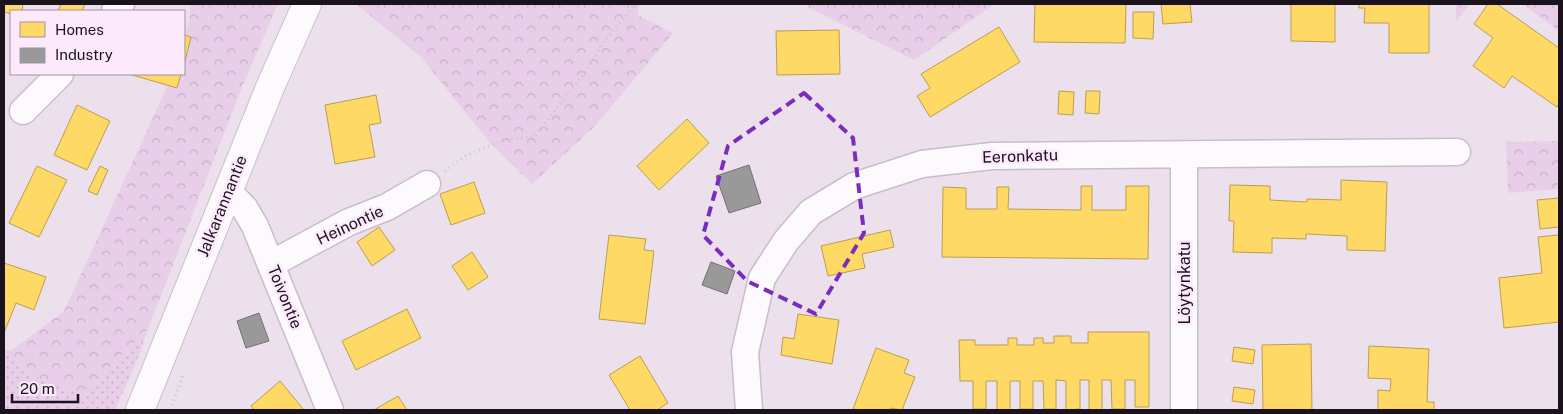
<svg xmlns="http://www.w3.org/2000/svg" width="1563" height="414" font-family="'Public Sans',sans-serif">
	<defs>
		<pattern id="forest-crowns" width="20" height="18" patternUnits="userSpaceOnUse" patternTransform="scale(1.25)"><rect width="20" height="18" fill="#e9ceea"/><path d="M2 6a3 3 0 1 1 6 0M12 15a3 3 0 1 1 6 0" fill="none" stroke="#c7b0c8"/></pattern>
		<pattern id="park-dots" width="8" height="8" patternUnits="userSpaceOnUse" patternTransform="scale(1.25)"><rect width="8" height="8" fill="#e9ceea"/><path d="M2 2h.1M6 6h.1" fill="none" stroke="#c7b0c8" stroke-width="1.8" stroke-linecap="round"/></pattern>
	</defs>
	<rect width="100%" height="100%" fill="#ece0ec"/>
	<path fill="url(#forest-crowns)" d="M 190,4 L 278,4 L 242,87 L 148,329 L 81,395 L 22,372 L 11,351 L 64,311 L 173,74 L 184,74 L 184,40 L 190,17 Z
		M 356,4 L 639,4 L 638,15 L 673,33 L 595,126 L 532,184 L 490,143 L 420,56 Z
		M 807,4 L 995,4 L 914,60 L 807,7 Z
		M 1456,4 L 1470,4 L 1456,21 Z
		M 1523,4 L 1559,4 L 1559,31 Z
		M 1559,141 L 1559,189 L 1508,193 L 1506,142 Z"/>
	<path fill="url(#park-dots)" d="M 148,329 L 138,358 L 115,410 L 4,410 L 4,349 L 11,351 L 23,372 L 81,395 Z"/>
	<path fill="#ffd966" stroke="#bb9e50" d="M 4,4 L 23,4 L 22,11 L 11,11 L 11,14 L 4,12 Z
		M 61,4 L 85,4 L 82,11 L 58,11 Z
		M 1035,4 L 1126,4 L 1125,43 L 1034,42 Z
		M 1161,4 L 1190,4 L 1192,22 L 1163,24 Z
		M 1291,4 L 1335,4 L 1335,42 L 1291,41 Z
		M 1359,4 L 1429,4 L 1429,53 L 1389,53 L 1389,23 L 1364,23 L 1365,8 L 1359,8 Z
		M 1488,4 L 1497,4 L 1559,48 L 1559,103 L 1557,107 L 1512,76 L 1504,88 L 1473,66 L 1493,38 L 1474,24 Z
		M 1133,12 L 1154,12 L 1153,39 L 1133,38 Z
		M 999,27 L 1020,62 L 930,117 L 917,96 L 930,88 L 921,74 Z
		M 839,30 L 840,74 L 777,75 L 776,31 Z
		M 184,35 L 191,37 L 184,65 Z
		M 129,74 L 181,74 L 177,88 Z
		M 1059,91 L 1074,92 L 1073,115 L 1058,114 Z
		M 1086,91 L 1100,91 L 1099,114 L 1085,113 Z
		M 376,95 L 381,123 L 369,125 L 375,157 L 335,164 L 325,105 Z
		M 77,105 L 110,121 L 87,170 L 54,155 Z
		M 687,119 L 709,143 L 659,190 L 637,166 Z
		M 37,166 L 67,180 L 39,237 L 9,223 Z
		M 100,166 L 108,170 L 97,195 L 88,191 Z
		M 1341,180 L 1387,182 L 1385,251 L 1347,250 L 1347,236 L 1306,234 L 1306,239 L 1272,238 L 1272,253 L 1233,252 L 1234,221 L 1229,221 L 1230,185 L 1270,186 L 1270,200 L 1307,202 L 1307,199 L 1341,200 Z
		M 474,182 L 485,213 L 451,225 L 440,194 Z
		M 1081,186 L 1092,186 L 1092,210 L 1126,210 L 1126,186 L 1149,186 L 1148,259 L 942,257 L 943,187 L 966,188 L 966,209 L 997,209 L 997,187 L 1009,187 L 1008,209 L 1081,210 Z
		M 1559,198 L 1559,227 L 1540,229 L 1537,200 Z
		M 379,227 L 395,250 L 372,266 L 357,242 Z
		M 890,230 L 894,247 L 862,254 L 865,268 L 828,276 L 821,246 Z
		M 609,235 L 646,239 L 644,250 L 654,251 L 645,324 L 599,319 Z
		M 1559,235 L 1559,322 L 1504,328 L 1499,278 L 1542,273 L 1538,237 Z
		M 472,252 L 488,277 L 468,290 L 452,266 Z
		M 4,263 L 46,277 L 34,310 L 16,303 L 4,333 Z
		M 407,309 L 421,338 L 356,370 L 342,341 Z
		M 798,314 L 839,320 L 832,364 L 781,355 L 783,337 L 794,339 Z
		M 1088,332 L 1149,332 L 1149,407 L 1135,407 L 1135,380 L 1125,380 L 1125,409 L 1112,409 L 1111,380 L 1102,380 L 1102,410 L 1089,410 L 1089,380 L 1080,380 L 1080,409 L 1066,410 L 1066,381 L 1056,380 L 1056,409 L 1044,409 L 1043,381 L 1033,381 L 1033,409 L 1020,409 L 1020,381 L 1010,381 L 1010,410 L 997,410 L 997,381 L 986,381 L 986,409 L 973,409 L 973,381 L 960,381 L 959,340 L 975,340 L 975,345 L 1008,345 L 1008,338 L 1017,338 L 1017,345 L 1034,345 L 1034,338 L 1043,338 L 1043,343 L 1054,343 L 1054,336 L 1071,336 L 1071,343 L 1088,343 Z
		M 1311,344 L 1312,410 L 1263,410 L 1262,345 Z
		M 1369,346 L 1429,349 L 1427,402 L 1434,402 L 1434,410 L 1378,410 L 1378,390 L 1390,391 L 1391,379 L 1368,378 Z
		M 1234,347 L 1255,350 L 1253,364 L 1232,361 Z
		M 876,348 L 909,360 L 904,373 L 915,377 L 902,410 L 890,408 L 889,410 L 857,410 L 853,409 Z
		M 640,356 L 668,403 L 657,410 L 630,410 L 609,375 Z
		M 280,381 L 304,410 L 254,410 L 251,406 Z
		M 1234,387 L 1255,390 L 1253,404 L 1232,401 Z
		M 398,396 L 407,410 L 374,410 Z"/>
	<path fill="#999" stroke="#737173" d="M 749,165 L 761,203 L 729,213 L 716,176 Z
		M 711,262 L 735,271 L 727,294 L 702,285 Z
		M 259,313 L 269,341 L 246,348 L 237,321 Z"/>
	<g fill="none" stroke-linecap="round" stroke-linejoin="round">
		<defs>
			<path id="minor" d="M 115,11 L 121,4
				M 23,111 L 60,74
				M 1184,155 L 1184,410
				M 228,191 L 245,209 L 255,226 L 330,410
				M 271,264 L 349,222 L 387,207 L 427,184
				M 749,410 L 745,352 L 762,278 L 786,241 L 811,212 L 854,186 L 922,164 L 992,156 L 1457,152"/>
			<path id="secondary" d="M 140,410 L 271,85 L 307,4"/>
		</defs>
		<use href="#minor" stroke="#c8bec9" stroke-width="29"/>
		<use href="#secondary" stroke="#c8bec9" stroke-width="30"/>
		<path stroke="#cac5ca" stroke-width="3" stroke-dasharray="1 4" stroke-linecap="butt" d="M 445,171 L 465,156 L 505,139 L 534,137 L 582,77 L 603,43 L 635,4
			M 170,410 L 184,373"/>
		<use href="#minor" stroke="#fcfafc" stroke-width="26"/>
		<use href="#secondary" stroke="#fcfafc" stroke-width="28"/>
	</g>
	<path fill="none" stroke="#7b2cbf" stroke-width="4" stroke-dasharray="10 6" stroke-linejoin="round" d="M 804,93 L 853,138 L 864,233 L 816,314 L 747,281 L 703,235 L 728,146 Z"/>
	<g text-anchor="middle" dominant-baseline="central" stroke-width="5" stroke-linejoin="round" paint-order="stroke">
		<g font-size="16" fill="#1b131b" stroke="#fce9fc">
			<text transform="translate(1020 156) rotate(-2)">Eeronkatu</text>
			<text transform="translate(222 206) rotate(-68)">Jalkarannantie</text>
			<text transform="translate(350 225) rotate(-25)">Heinontie</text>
			<text transform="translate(1184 283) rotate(-90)">Löytynkatu</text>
			<text transform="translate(285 297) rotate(68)">Toivontie</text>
		</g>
	</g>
	<rect width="1563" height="414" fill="none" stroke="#1b131b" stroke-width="10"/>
	<rect x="10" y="10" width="175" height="65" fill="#fce9fc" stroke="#a293a2"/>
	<rect x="20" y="22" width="25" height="15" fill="#ffd966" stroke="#a293a2"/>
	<text x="55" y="35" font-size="15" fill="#1b131b">Homes</text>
	<rect x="20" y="48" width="25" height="15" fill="#999999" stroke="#a293a2"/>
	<text x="55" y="60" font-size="15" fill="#1b131b">Industry</text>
	<path d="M12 394v8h66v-8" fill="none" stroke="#1b131b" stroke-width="2.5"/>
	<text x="20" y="394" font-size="15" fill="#1b131b" stroke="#fce9fc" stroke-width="4" paint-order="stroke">20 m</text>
</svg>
